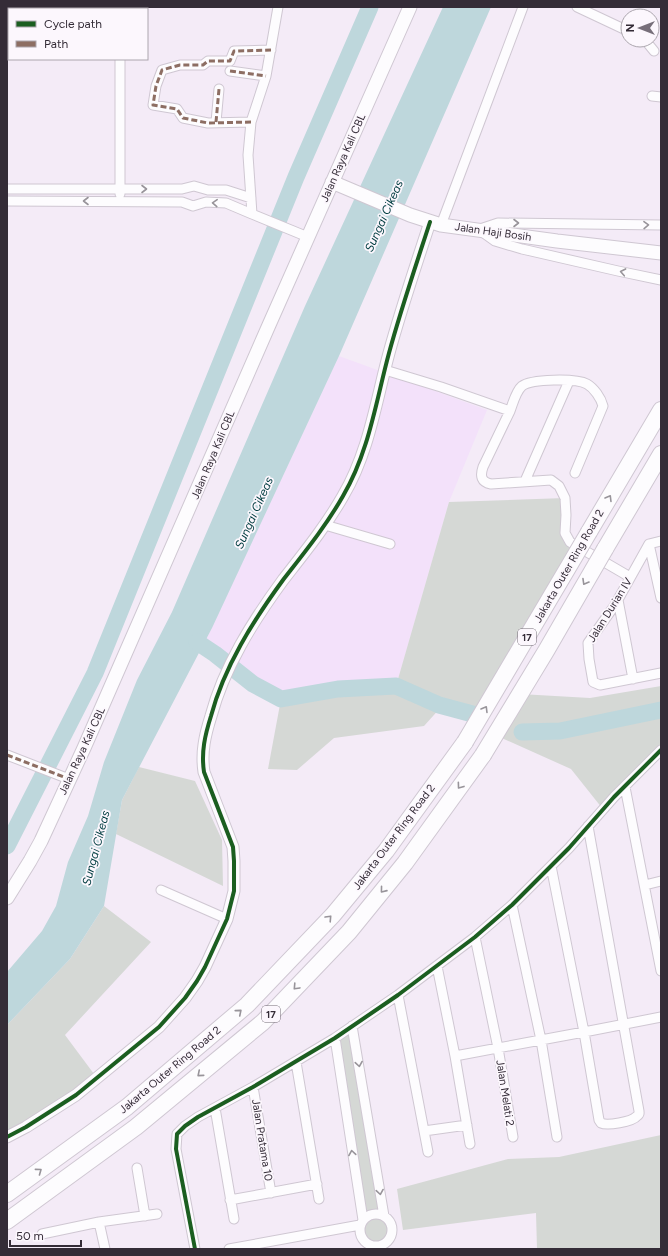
<svg xmlns="http://www.w3.org/2000/svg" width="668" height="1256" font-family="Figtree,sans-serif">
	<rect width="100%" height="100%" fill="#f4ebf7"/>
	<path fill="#f3e1fa" d="M 339,356 L 487,410 L 449,502 L 396,686 L 338,689 L 281,699 L 251,683 L 203,646 Z"/>
	<path fill="#d5d8d5" d="M 565,498 L 565,533 L 579,549 L 480,716 L 442,706 L 424,726 L 334,738 L 297,770 L 268,769 L 281,699 L 338,689 L 396,686 L 449,502 Z
		M 661,686 L 661,750 L 602,808 L 571,769 L 495,735 L 520,694 L 590,698 Z
		M 139,767 L 195,781 L 222,840 L 223,886 L 116,834 L 122,800 Z
		M 104,906 L 151,942 L 65,1035 L 97,1078 L 7,1136 L 7,1025 L 70,959 Z
		M 352,1026 L 387,1218 C 393,1226 393,1234 387,1242 L 388,1249 L 367,1249 C 365,1239 358,1238 360,1225 L 335,1038 Z
		M 661,1135 L 661,1249 L 537,1249 L 536,1213 L 403,1230 L 397,1189 L 508,1159 L 559,1157 Z"/>
	<path fill="#bed7dc" d="M 443,7 L 491,7 L 339,356 L 212,628 L 122,800 L 104,906 L 70,959 L 7,1025 L 7,972 L 42,931 L 56,906 L 68,862 L 88,816 L 104,762 L 137,680 L 172,612 L 305,306 Z"/>
	<g fill="none" stroke-linecap="round" stroke-linejoin="round">
		<path stroke="#bed7dc" stroke-width="17" d="M 197,642 L 215,654 L 253,684 L 281,699 L 338,689 L 396,686 L 439,705 L 480,716
			M 522,732 L 560,731 L 661,710
			M 7,846 L 95,673 L 296,177 L 370,7"/>
		<defs>
			<path id="minor" d="M 278,7 L 266,76 L 251,122 L 248,155 L 252,214 L 308,237
				M 577,7 L 628,31
				M 120,9 L 120,7
				M 645,40 L 654,51
				M 230,71 L 266,76
				M 652,96 L 661,97
				M 216,122 L 219,89
				M 251,122 L 208,123 L 183,118 L 177,109 L 153,105 L 156,86 L 162,70 L 180,65 L 203,65 L 208,61 L 230,61 L 234,51 L 271,50
				M 7,189 L 182,189 L 194,186 L 208,190 L 226,190 L 251,198
				M 120,194 L 120,59
				M 7,201 L 182,202 L 193,206 L 206,202 L 226,203 L 252,214
				M 441,225 L 523,7
				M 480,229 L 498,223 L 661,225
				M 481,231 L 495,241 L 522,249 L 618,271 L 661,280
				M 385,370 L 441,387 L 510,411 L 483,467 C 480,476 481,482 491,484 L 551,480 L 559,486 L 565,498 L 566,515 L 565,533 L 570,542 L 630,577
				M 510,411 C 513,403 516,391 522,386 C 531,379 576,378 587,384 C 594,388 601,398 603,406 L 575,473
				M 525,481 L 569,381
				M 325,525 L 390,544
				M 649,544 L 615,605 L 588,643 L 589,659 L 593,682 L 600,685 L 661,673
				M 649,544 L 661,598
				M 649,544 L 661,541
				M 618,600 L 633,679
				M 7,755 L 69,779
				M 625,787 L 661,971
				M 551,866 L 584,1032 L 599,1120 L 601,1123 C 607,1126 632,1122 637,1116 C 640,1114 639,1114 639,1111 L 588,826
				M 645,885 L 661,881
				M 161,890 L 227,919
				M 512,905 L 541,1040 L 557,1137
				M 475,937 L 498,1048 L 513,1137
				M 437,966 L 455,1056 L 470,1144
				M 398,995 L 428,1152
				M 352,1026 L 384,1216
				M 335,1038 L 363,1220
				M 455,1056 L 584,1032 L 661,1017
				M 296,1062 L 319,1199
				M 253,1087 L 271,1193
				M 215,1108 L 234,1219
				M 424,1131 L 467,1125
				M 137,1168 L 145,1216
				M 230,1200 L 317,1184
				M360 1230a16 16 0 1 1 32 0a16 16 0 1 1-32 0Z
				M 99,1222 L 105,1249
				M 42,1234 L 99,1222 L 157,1214
				M 195,1249 L 176,1149 L 177,1134 L 185,1126 L 198,1117 L 253,1087 L 335,1038 L 398,995 L 475,937 L 512,905 L 569,848 L 614,797 L 661,750
				M 229,1249 L 360,1225"/>
			<path id="tertiary" d="M 7,1137 L 26,1127 L 76,1095 L 159,1027 L 185,998 L 197,981 L 205,967 L 227,919 L 234,891 L 234,861 L 233,847 L 204,772 C 201,752 205,735 211,716 C 224,667 253,621 283,580 C 304,553 326,526 343,496 C 369,452 376,401 389,353 C 401,309 416,265 430,222"/>
			<path id="secondary" d="M 332,182 L 410,215 L 441,225 L 557,241 L 661,253
				M 7,898 L 30,861 L 41,841 L 84,748 L 269,325 L 410,7"/>
			<path id="motorway" d="M 589,532 L 661,410
				M 605,549 L 661,454
				M 7,1194 L 127,1107 L 247,1005 L 333,915 L 386,851 L 465,742
				M 7,1221 L 136,1127 L 263,1022 L 349,932 L 405,863 L 483,755"/>
		</defs>
		<use href="#minor" stroke="#cfc7d2" stroke-width="11"/>
		<use href="#tertiary" stroke="#cfc7d2" stroke-width="13"/>
		<use href="#secondary" stroke="#cfc7d2" stroke-width="15"/>
		<use href="#motorway" stroke="#cfc7d2" stroke-width="18"/>
		<use href="#minor" stroke="#fdfcfe" stroke-width="9"/>
		<use href="#tertiary" stroke="#fdfcfe" stroke-width="11"/>
		<use href="#secondary" stroke="#fdfcfe" stroke-width="13"/>
		<use href="#motorway" stroke="#fdfcfe" stroke-width="16"/>
		<defs>
			<path id="motorway-bridge" d="M 465,742 L 589,532
				M 483,755 L 546,651 L 605,549"/>
		</defs>
		<use href="#motorway-bridge" stroke="#cfc7d2" stroke-width="18" stroke-linecap="butt"/>
		<use href="#motorway-bridge" stroke="#fdfcfe" stroke-width="16"/>
		<path stroke="#8d6e63" stroke-width="3" stroke-dasharray="6 3" stroke-linecap="butt" d="M 230,71 L 266,76
			M 216,122 L 219,89
			M 251,122 L 208,123 L 183,118 L 177,109 L 153,105 L 156,86 L 162,70 L 180,65 L 203,65 L 208,61 L 230,61 L 234,51 L 271,50
			M 7,755 L 69,779"/>
		<defs>
			<path id="cycleway" d="M 7,1137 L 26,1127 L 76,1095 L 159,1027 L 185,998 L 197,981 L 205,967 L 227,919 L 234,891 L 234,861 L 233,847 L 204,772 C 201,752 205,735 211,716 C 224,667 253,621 283,580 C 304,553 326,526 343,496 C 369,452 376,401 389,353 C 401,309 416,265 430,222
				M 195,1249 L 176,1149 L 177,1134 L 185,1126 L 198,1117 L 253,1087 L 335,1038 L 398,995 L 475,937 L 512,905 L 569,848 L 614,797 L 661,750"/>
		</defs>
		<use href="#cycleway" stroke="#fcf7fd" stroke-width="6"/>
		<use href="#cycleway" stroke="#1b5e20" stroke-width="4"/>
	</g>
	<defs><path id="oneway-chevron" d="M-2-3.5L2.5 0L-2 3.5" fill="none" stroke-width="1.6" stroke-linecap="round" stroke-linejoin="round"/></defs>
	<g stroke="#98949a">
		<use href="#oneway-chevron" transform="translate(144 189)"/>
		<use href="#oneway-chevron" transform="translate(86 201) rotate(-180)"/>
		<use href="#oneway-chevron" transform="translate(215 203) rotate(-177)"/>
		<use href="#oneway-chevron" transform="translate(516 223)"/>
		<use href="#oneway-chevron" transform="translate(646 225) rotate(-1)"/>
		<use href="#oneway-chevron" transform="translate(623 272) rotate(-169)"/>
		<use href="#oneway-chevron" transform="translate(609 498) rotate(-59)"/>
		<use href="#oneway-chevron" transform="translate(585 582) rotate(120)"/>
		<use href="#oneway-chevron" transform="translate(485 709) rotate(-59)"/>
		<use href="#oneway-chevron" transform="translate(460 786) rotate(126)"/>
		<use href="#oneway-chevron" transform="translate(383 890) rotate(129)"/>
		<use href="#oneway-chevron" transform="translate(329 918) rotate(-47)"/>
		<use href="#oneway-chevron" transform="translate(296 987) rotate(133)"/>
		<use href="#oneway-chevron" transform="translate(239 1012) rotate(-40)"/>
		<use href="#oneway-chevron" transform="translate(359 1064) rotate(81)"/>
		<use href="#oneway-chevron" transform="translate(200 1074) rotate(140)"/>
		<use href="#oneway-chevron" transform="translate(352 1153) rotate(-99)"/>
		<use href="#oneway-chevron" transform="translate(39 1171) rotate(-36)"/>
		<use href="#oneway-chevron" transform="translate(380 1192) rotate(81)"/>
	</g>
	<g text-anchor="middle" dominant-baseline="central" stroke-width="3.5" stroke-linejoin="round" paint-order="stroke">
		<g fill="#fcf7fd" stroke="#706972" stroke-width="1">
			<rect x="518" y="629" width="18" height="16" rx="3"/>
			<rect x="262" y="1006" width="18" height="16" rx="3"/>
		</g>
		<g font-size="10" font-weight="bold" fill="#342c37">
			<text x="527" y="637">17</text>
			<text x="271" y="1014">17</text>
		</g>
		<g font-size="11" fill="#342c37" stroke="#fcf7fd">
			<text transform="translate(343 158) rotate(-66)">Jalan Raya Kali CBL</text>
			<text transform="translate(493 232) rotate(8)">Jalan Haji Bosih</text>
			<text transform="translate(213 455) rotate(-67)">Jalan Raya Kali CBL</text>
			<text transform="translate(569 566) rotate(-60)">Jakarta Outer Ring Road 2</text>
			<text transform="translate(610 610) rotate(-58)">Jalan Durian IV</text>
			<text transform="translate(82 751) rotate(-65)">Jalan Raya Kali CBL</text>
			<text transform="translate(394 837) rotate(-53)">Jakarta Outer Ring Road 2</text>
			<text transform="translate(170 1070) rotate(-40)">Jakarta Outer Ring Road 2</text>
			<text transform="translate(505 1093) rotate(81)">Jalan Melati 2</text>
			<text transform="translate(262 1140) rotate(81)">Jalan Pratama 10</text>
		</g>
		<g font-size="12" font-style="italic" fill="#003d40" stroke="#fcf7fd">
			<text transform="translate(384 216) rotate(-66)">Sungai Cikeas</text>
			<text transform="translate(254 513) rotate(-66)">Sungai Cikeas</text>
			<text transform="translate(96 848) rotate(-75)">Sungai Cikeas</text>
		</g>
	</g>
	<rect width="668" height="1256" fill="none" stroke="#342c37" stroke-width="16"/>
	<rect x="8" y="8" width="140" height="52" fill="#fcf7fd" stroke="#aca6ae"/>
	<rect x="16" y="21" width="20" height="6" fill="#1b5e20" stroke="#aca6ae"/>
	<text x="44" y="28" font-size="12" fill="#342c37">Cycle path</text>
	<rect x="16" y="41" width="20" height="6" fill="#8d6e63" stroke="#aca6ae"/>
	<text x="44" y="48" font-size="12" fill="#342c37">Path</text>
	<g transform="translate(640 28) rotate(270)"><circle r="19" fill="#fcf7fd" stroke="#aca6ae"/>
	<path d="M0-3L7 15L0 10L-7 15Z" fill="#776f7a"/>
	<text y="-6" font-size="11" font-weight="bold" text-anchor="middle" fill="#342c37">N</text>
	</g>
	<path d="M10 1240v6h71v-6" fill="none" stroke="#342c37" stroke-width="2"/>
	<text x="16" y="1240" font-size="12" fill="#342c37" stroke="#fcf7fd" stroke-width="3" paint-order="stroke">50 m</text>
</svg>
